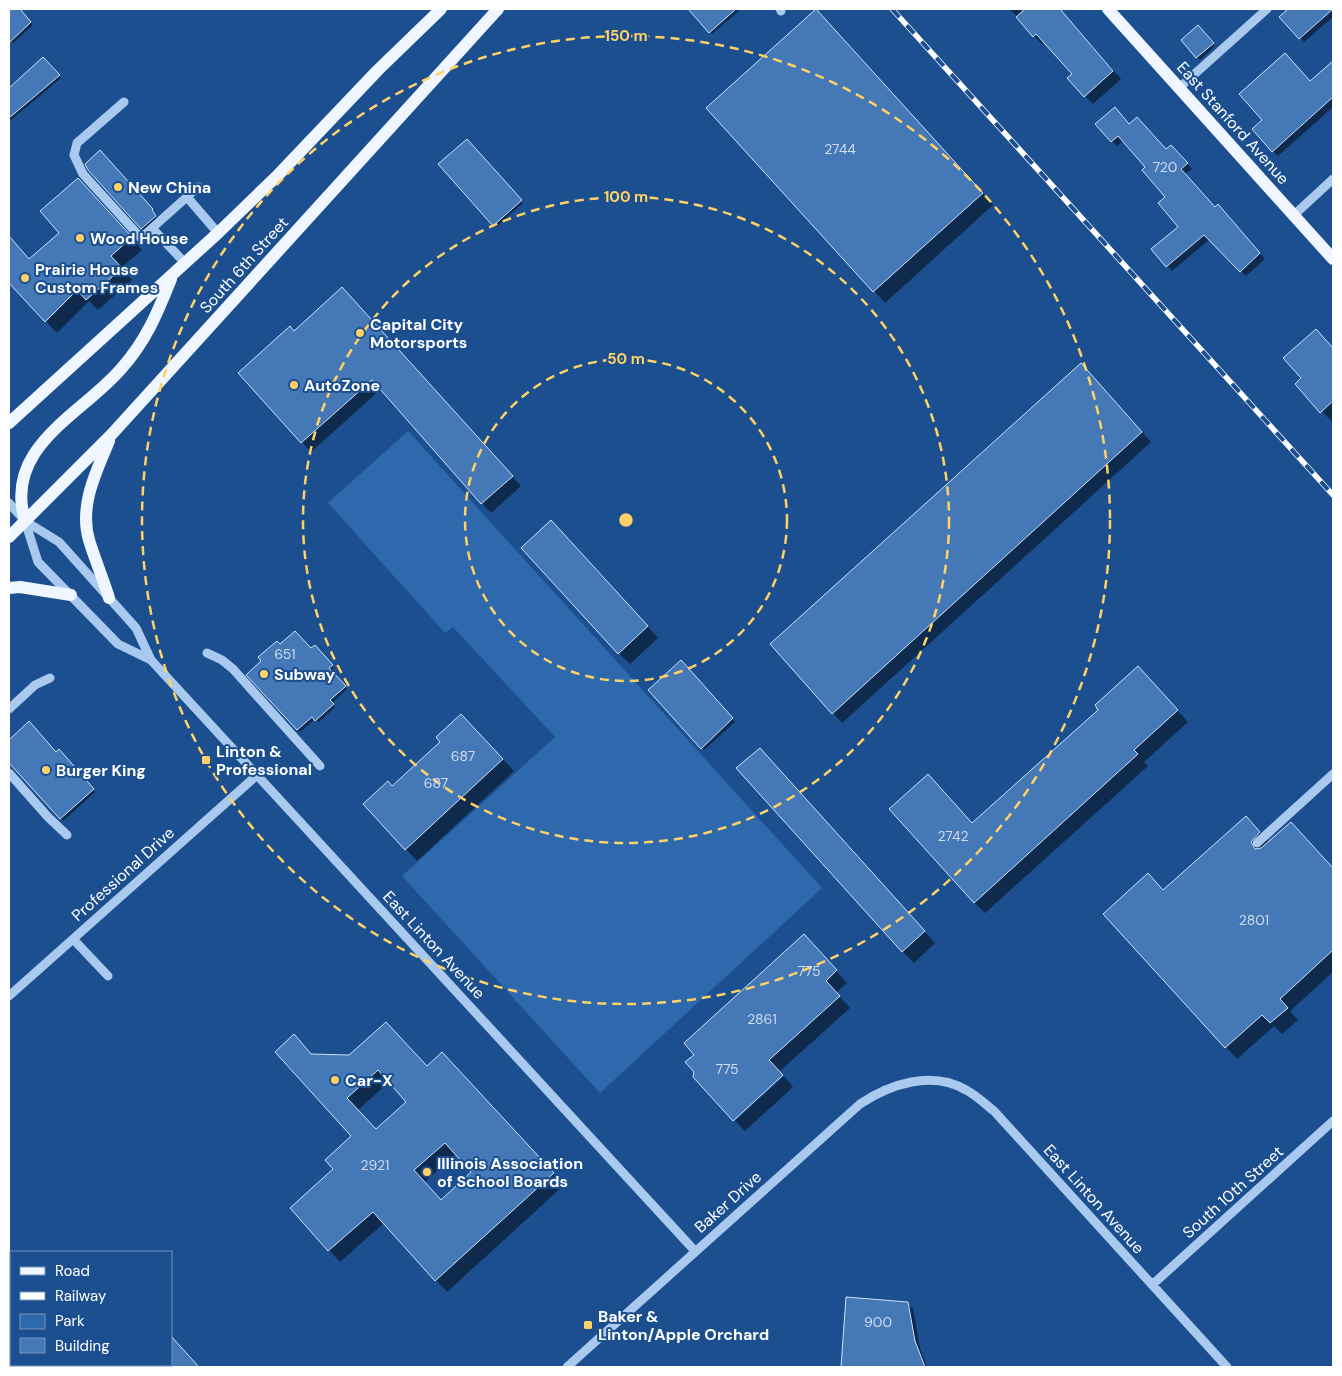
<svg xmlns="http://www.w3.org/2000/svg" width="1342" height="1376" font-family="'DM Sans',sans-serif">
	<rect width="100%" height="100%" fill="#1b4f8f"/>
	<path fill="#2e69ad" d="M 408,431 L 822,888 L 600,1093 L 402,876 L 555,737 L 453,627 L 445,633 L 328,503 Z"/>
	<path fill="#0007" fill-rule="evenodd" d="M 9,9 L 18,9 L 33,25 L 13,43 L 9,40 Z
		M 690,9 L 741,9 L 712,34 Z
		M 1010,9 L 1059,9 L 1121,79 L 1093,104 L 1085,96 L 1073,74 L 1045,41 L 1042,44 L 1034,36 Z
		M 1290,9 L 1333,9 L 1333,17 L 1304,42 L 1281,17 Z
		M 817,10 L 993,205 L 885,303 L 708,108 Z
		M 1198,27 L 1215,46 L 1200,60 L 1183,40 Z
		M 43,58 L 61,78 L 11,120 L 9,118 L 9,87 Z
		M 1333,61 L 1333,107 L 1278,156 L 1273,151 L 1311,83 Z
		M 1130,126 L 1166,150 L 1176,151 L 1192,169 L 1185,174 L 1215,208 L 1223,211 L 1265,259 L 1246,276 L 1210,239 L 1172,271 L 1167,266 L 1180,227 L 1167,197 L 1147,167 L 1123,141 L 1117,146 L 1112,141 Z
		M 467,140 L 523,203 L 496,227 L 440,164 Z
		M 100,152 L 154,212 L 153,213 L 158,219 L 145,231 L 89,170 Z
		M 89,191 L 142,250 L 121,268 L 132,280 L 98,310 L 89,301 L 57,333 L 9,281 L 9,237 L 30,260 L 61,233 Z
		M 352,298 L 521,486 L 491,513 L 381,389 L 311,452 L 240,373 L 295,332 Z
		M 1316,330 L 1333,348 L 1333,423 L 1297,384 L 1303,378 Z
		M 1090,374 L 1151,442 L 842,723 L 772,644 Z
		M 563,533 L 658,638 L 630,664 L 619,653 Z
		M 280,646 L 317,649 L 334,668 L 331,671 L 347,689 L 332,703 L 335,707 L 319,722 L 315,719 L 300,732 L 248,675 Z
		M 681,662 L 735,722 L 704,750 L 650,690 Z
		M 1149,679 L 1188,722 L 1144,762 L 1148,766 L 985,913 L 974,902 L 972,824 L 1100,710 Z
		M 29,723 L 56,753 L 61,753 L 95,792 L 63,821 L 10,762 L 14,758 L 9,752 L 9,741 Z
		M 472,727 L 514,771 L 417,861 L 365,804 Z
		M 771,761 L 935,943 L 914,963 L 902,951 Z
		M 1257,829 L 1270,843 L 1302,835 L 1333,869 L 1333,972 L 1290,1011 L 1298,1020 L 1282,1034 L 1274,1026 L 1237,1059 L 1105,914 L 1164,891 Z
		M 815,947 L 847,983 L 836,993 L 850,1008 L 779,1072 L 696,1055 Z
		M 305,1047 L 312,1055 L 427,1067 L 453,1065 L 564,1185 L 447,1292 L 384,1223 L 340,1262 L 292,1209 L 335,1169 L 353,1136 ZM 390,1081 L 408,1102 L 376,1130 L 358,1110 ZM 456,1154 L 473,1172 L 441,1201 L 425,1182 Z
		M 784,1076 L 793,1087 L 745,1131 L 735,1121 Z
		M 847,1298 L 907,1304 L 913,1309 L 920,1348 L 927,1367 L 842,1367 Z
		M 171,1337 L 199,1367 L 119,1367 L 122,1365 L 171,1365 Z"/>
	<path fill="#4478b7" stroke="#cfe3fa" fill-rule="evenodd" d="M 9,9 L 20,9 L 31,22 L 9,43 Z
		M 688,9 L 736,9 L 709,33 Z
		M 816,9 L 983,193 L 873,292 L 706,108 Z
		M 1025,9 L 1060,9 L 1113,71 L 1084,97 L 1067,78 L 1072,74 L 1036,34 L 1033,37 L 1016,17 Z
		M 1288,9 L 1333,9 L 1299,39 L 1279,17 Z
		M 1198,25 L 1214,43 L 1196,58 L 1181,40 Z
		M 1285,53 L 1310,81 L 1333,61 L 1333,97 L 1272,152 L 1252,129 L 1262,120 L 1239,94 Z
		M 43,57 L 60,75 L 9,118 L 9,88 Z
		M 1115,107 L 1129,124 L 1137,117 L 1166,149 L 1171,145 L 1188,163 L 1181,169 L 1215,207 L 1218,204 L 1260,253 L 1240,272 L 1204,235 L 1166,267 L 1151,249 L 1178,227 L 1158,203 L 1165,197 L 1142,170 L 1145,167 L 1118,136 L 1111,142 L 1095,124 Z
		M 467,139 L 522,200 L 493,226 L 438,164 Z
		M 100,150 L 153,209 L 152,210 L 156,216 L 141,229 L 88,170 L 85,164 Z
		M 78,178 L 132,237 L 111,256 L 122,268 L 86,300 L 77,290 L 45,322 L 9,283 L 9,236 L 29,259 L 59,233 L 40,211 Z
		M 342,287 L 513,476 L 481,504 L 372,380 L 301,443 L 238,373 L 290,326 L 294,331 Z
		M 1316,329 L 1333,348 L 1333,401 L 1320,413 L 1295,384 L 1301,378 L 1283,358 Z
		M 1081,363 L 1142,432 L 832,714 L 770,644 Z
		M 551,520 L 648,626 L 618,654 L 521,548 Z
		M 295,631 L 311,648 L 315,645 L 333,665 L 329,668 L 346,686 L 330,700 L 334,704 L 315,721 L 312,717 L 297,730 L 246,675 L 261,661 L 258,657 L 277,641 L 280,644 Z
		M 681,660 L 733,718 L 701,749 L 648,690 Z
		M 1138,666 L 1178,710 L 1134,750 L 1138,754 L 974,903 L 889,809 L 928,774 L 972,823 L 1098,710 L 1095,705 Z
		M 461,714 L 503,759 L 405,850 L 363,804 L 388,781 L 392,786 L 440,742 L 436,737 Z
		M 29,721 L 56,752 L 59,749 L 94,789 L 60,819 L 9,763 L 9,740 Z
		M 760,748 L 925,931 L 902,952 L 736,768 Z
		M 1246,816 L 1260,832 L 1251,842 L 1255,849 L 1261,848 L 1291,822 L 1333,868 L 1333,950 L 1280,999 L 1288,1008 L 1270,1023 L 1262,1015 L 1225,1048 L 1103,914 L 1148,873 L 1163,890 Z
		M 804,934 L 837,970 L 826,981 L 840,996 L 769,1060 L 783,1075 L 733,1121 L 693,1077 L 694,1072 L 685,1062 L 694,1055 L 684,1043 Z
		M 386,1022 L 427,1066 L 442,1052 L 554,1173 L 435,1281 L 373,1212 L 328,1251 L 290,1208 L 333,1169 L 325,1160 L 351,1136 L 275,1052 L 294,1034 L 311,1054 L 349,1055 ZM 378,1070 L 406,1102 L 376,1129 L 347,1098 ZM 445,1143 L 471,1172 L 441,1200 L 414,1170 Z
		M 846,1297 L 908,1302 L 915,1341 L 925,1367 L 841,1367 Z
		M 171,1336 L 199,1367 L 171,1367 Z"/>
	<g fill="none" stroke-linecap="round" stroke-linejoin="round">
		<path stroke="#a9c9ee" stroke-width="9" d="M 780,9 L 781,11
			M 1179,88 L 1267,9
			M 124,102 L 77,143 L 74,155 L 83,174 L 141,238 L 198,187
			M 187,197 L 218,233
			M 1294,215 L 1333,179
			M 152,228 L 185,263
			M 9,503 L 25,521 L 59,542 L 136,628 L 151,660 L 695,1251
			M 25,521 L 38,562 L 118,644 L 151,660
			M 207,653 L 222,660 L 233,669 L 320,766
			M 9,709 L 35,685 L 50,678
			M 9,773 L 48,817 L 67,835
			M 1257,843 L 1333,774
			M 73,939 L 108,976
			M 9,996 L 257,775
			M 1152,1285 L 1333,1121
			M 567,1367 L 860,1104 C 890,1084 932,1070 966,1090 C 976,1095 985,1104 994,1111 L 1227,1367"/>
		<path stroke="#f0f6ff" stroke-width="12" d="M 1108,9 L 1333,259
			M 9,423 L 218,233 L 278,175 L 378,70 L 441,9
			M 25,521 C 3,447 81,415 121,369 C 146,341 157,314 171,279
			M 9,537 L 112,434 L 498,9
			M 9,588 L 20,587 L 71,595
			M 109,598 C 103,578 95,560 89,540 C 79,506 96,472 109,441"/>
		<defs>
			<path id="rail" d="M 892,9 L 1333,495"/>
		</defs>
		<use href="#rail" stroke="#fff" stroke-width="5.5"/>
		<use href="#rail" stroke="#1b4f8f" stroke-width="4" stroke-dasharray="11" stroke-linecap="butt"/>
	</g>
	<g fill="none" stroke="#ffd166" stroke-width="2.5" stroke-dasharray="9 6">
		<circle cx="626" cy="520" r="161"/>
		<circle cx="626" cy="520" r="323"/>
		<circle cx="626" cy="520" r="484"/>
	</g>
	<g fill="#ffd166" stroke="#1b4f8f" stroke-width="2">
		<circle cx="118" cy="187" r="5"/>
		<circle cx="80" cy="238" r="5"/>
		<circle cx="25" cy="278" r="5"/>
		<circle cx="360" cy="333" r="5"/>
		<circle cx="294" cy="385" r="5"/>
		<circle cx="264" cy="674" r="5"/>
		<rect x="201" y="755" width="10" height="10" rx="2.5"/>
		<circle cx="46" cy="770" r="5"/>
		<circle cx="335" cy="1080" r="5"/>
		<circle cx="427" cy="1172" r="5"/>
		<rect x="583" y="1320" width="10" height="10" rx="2.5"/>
	</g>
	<g text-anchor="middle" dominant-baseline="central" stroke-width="4" stroke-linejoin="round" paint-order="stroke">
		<g font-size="14" fill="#d0dded">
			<text x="840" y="149">2744</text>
			<text x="1165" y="167">720</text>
			<text x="285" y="654">651</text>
			<text x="463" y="756">687</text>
			<text x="436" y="783">687</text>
			<text x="953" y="836">2742</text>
			<text x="1254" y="920">2801</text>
			<text x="809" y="971">775</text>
			<text x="762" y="1019">2861</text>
			<text x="727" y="1069">775</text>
			<text x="375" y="1165">2921</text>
			<text x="878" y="1322">900</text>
		</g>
		<g font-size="16" fill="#fff" stroke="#1b4f8f">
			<text transform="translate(1233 123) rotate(48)">East Stanford Avenue</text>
			<text transform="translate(244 265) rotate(-48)">South 6th Street</text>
			<text transform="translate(123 874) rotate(-42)">Professional Drive</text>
			<text transform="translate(434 945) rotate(47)">East Linton Avenue</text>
			<text transform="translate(1233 1192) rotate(-42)">South 10th Street</text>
			<text transform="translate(1094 1199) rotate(48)">East Linton Avenue</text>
			<text transform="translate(728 1202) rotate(-42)">Baker Drive</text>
		</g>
		<g font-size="16" font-weight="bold" fill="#fff" stroke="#1b4f8f" text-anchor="start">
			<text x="128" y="187">New China</text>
			<text x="90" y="238">Wood House</text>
			<text x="35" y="269">Prairie House<tspan x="35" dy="18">Custom Frames</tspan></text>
			<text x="370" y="324">Capital City<tspan x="370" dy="18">Motorsports</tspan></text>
			<text x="304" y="385">AutoZone</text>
			<text x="274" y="674">Subway</text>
			<text x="216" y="751">Linton &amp;<tspan x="216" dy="18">Professional</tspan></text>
			<text x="56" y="770">Burger King</text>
			<text x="345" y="1080">Car-X</text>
			<text x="437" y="1163">Illinois Association<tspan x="437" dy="18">of School Boards</tspan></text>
			<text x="598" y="1316">Baker &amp;<tspan x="598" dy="18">Linton/Apple Orchard</tspan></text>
		</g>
	</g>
	<circle cx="626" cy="520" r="8" fill="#ffd166" stroke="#1b4f8f" stroke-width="2.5"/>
	<g font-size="15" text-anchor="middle" font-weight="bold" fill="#ffd166" stroke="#1b4f8f" stroke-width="4" stroke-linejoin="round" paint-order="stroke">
		<text x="626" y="41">150 m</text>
		<text x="626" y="202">100 m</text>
		<text x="626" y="364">50 m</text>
	</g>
	<rect width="1342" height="1376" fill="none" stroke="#ffffff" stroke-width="20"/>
	<rect x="10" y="1251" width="162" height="115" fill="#1b4f8f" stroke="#7695bc"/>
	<rect x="20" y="1267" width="25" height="8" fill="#f0f6ff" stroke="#7695bc"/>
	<text x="55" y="1276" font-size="15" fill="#ffffff">Road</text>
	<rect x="20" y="1292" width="25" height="8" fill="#ffffff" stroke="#7695bc"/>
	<text x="55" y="1301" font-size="15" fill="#ffffff">Railway</text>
	<rect x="20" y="1314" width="25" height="15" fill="#2e69ad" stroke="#7695bc"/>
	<text x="55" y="1326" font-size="15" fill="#ffffff">Park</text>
	<rect x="20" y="1338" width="25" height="15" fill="#4478b7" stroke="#7695bc"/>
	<text x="55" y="1351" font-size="15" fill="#ffffff">Building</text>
</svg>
